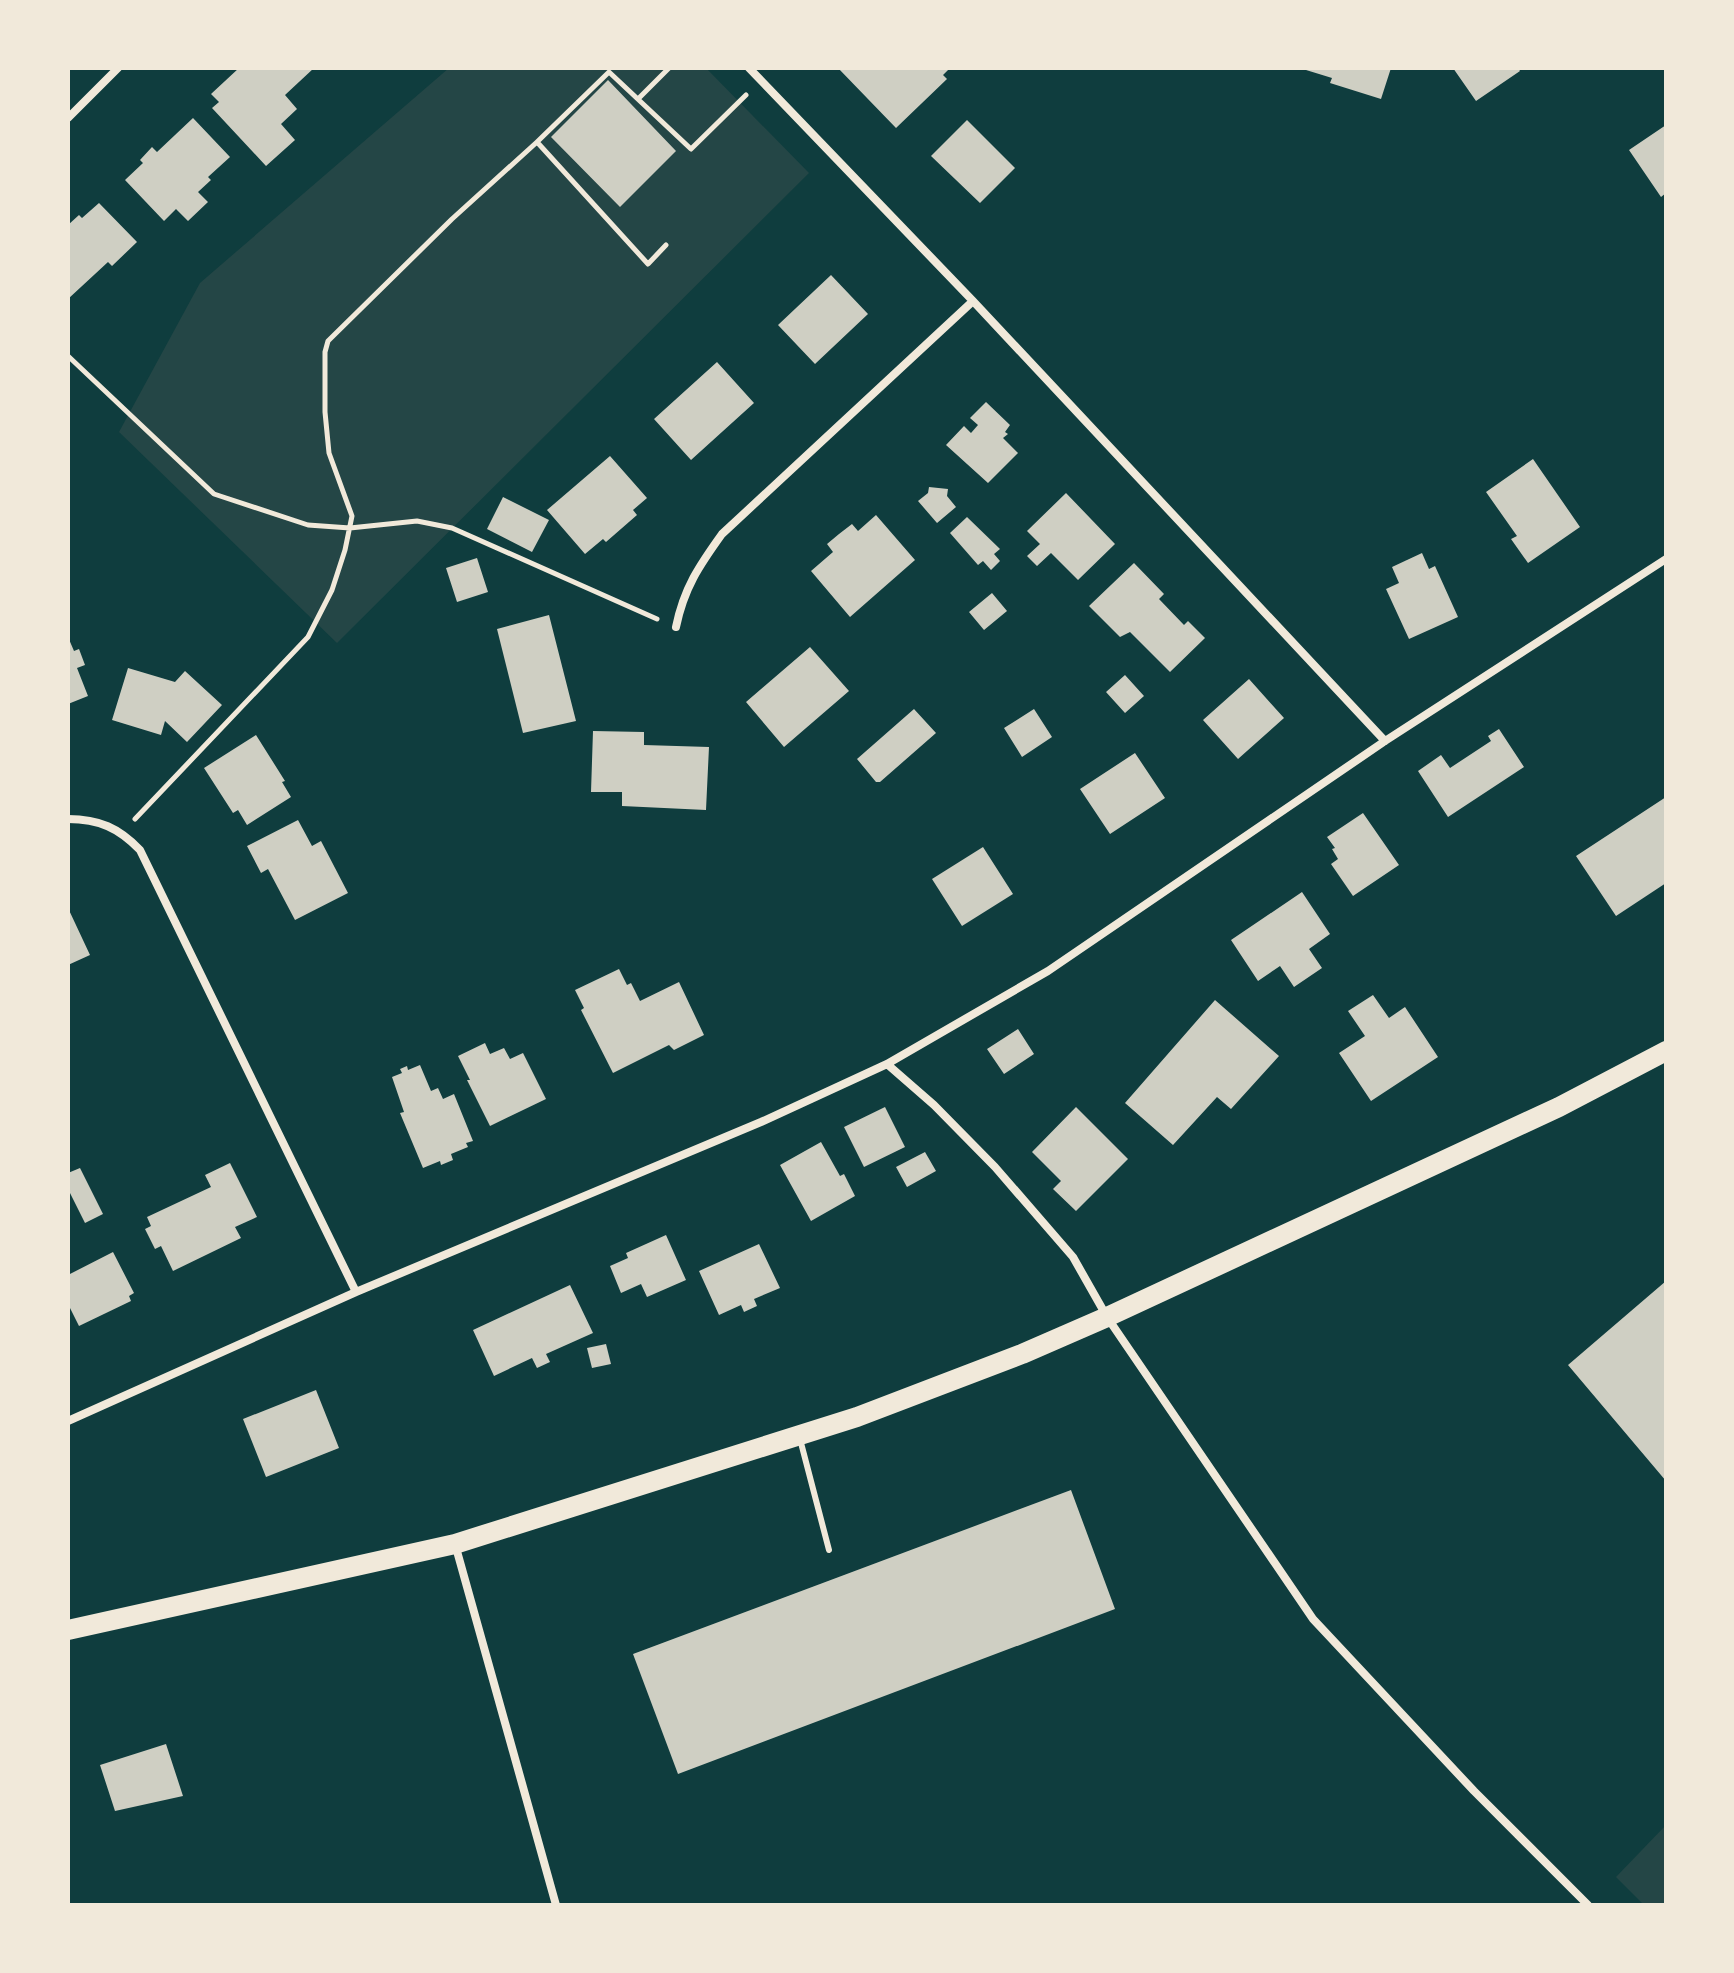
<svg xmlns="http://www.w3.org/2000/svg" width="1734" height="1973" font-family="'Asap Condensed',sans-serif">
	<rect width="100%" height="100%" fill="#0f3d3e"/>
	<path fill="#244646" d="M 449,68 L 706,68 L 809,173 L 337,643 L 119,432 L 200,283 Z
		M 1666,1825 L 1666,1905 L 1644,1905 L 1616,1877 Z"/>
	<path fill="#cfcfc3" d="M 239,68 L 314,68 L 285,95 L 297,109 L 281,124 L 295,140 L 266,166 L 212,108 L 219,102 L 211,94 Z
		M 838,68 L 950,68 L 943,75 L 947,79 L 896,128 Z
		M 1307,68 L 1391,68 L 1381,99 L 1330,83 L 1332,78 L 1306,70 Z
		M 1453,68 L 1518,68 L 1520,71 L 1476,101 Z
		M 608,80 L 676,151 L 620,207 L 551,137 Z
		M 193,118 L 230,157 L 208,177 L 211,180 L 198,192 L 208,202 L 188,221 L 176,209 L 164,221 L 125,180 L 143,163 L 140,160 L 152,147 L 157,152 Z
		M 967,120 L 1015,168 L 980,203 L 931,156 Z
		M 1666,125 L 1666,193 L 1661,197 L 1629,150 Z
		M 99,203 L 137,242 L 112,266 L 108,262 L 68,299 L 68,225 L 79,215 L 82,218 Z
		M 831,275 L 868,314 L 815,364 L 778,325 Z
		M 717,362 L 754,403 L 691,460 L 654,419 Z
		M 986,402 L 1010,425 L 1005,432 L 1008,434 L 1003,438 L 1018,453 L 988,483 L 946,445 L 964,426 L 971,433 L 978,425 L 970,418 Z
		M 610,456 L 647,498 L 633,510 L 637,515 L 606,542 L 603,539 L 585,554 L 547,510 Z
		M 1533,459 L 1580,527 L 1528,563 L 1511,539 L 1517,536 L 1486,492 Z
		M 929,487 L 948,489 L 947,496 L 956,507 L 937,523 L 918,501 L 928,493 Z
		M 1066,493 L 1115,544 L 1078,580 L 1051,553 L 1037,566 L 1027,556 L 1040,544 L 1027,531 Z
		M 503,497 L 549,520 L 532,552 L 487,529 Z
		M 876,515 L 915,560 L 850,617 L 811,571 L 833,552 L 827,544 L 839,534 L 852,524 L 858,531 Z
		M 967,517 L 1000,549 L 994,554 L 1000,561 L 991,570 L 983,561 L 978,565 L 950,533 Z
		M 1422,553 L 1429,569 L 1435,566 L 1458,617 L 1409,639 L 1386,589 L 1399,583 L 1392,567 Z
		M 477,558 L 488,592 L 457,602 L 446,568 Z
		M 1134,563 L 1164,594 L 1159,599 L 1184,625 L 1188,621 L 1205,638 L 1170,672 L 1130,632 L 1120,637 L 1089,606 Z
		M 992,593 L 1007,611 L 984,630 L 969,612 Z
		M 549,615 L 576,721 L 523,733 L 497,629 Z
		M 68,637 L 74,651 L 79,649 L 85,665 L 77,668 L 88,696 L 68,704 Z
		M 810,647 L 849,691 L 784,747 L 746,702 Z
		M 128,668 L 175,682 L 185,671 L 222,705 L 187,742 L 165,721 L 161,735 L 112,720 Z
		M 1125,675 L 1144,696 L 1125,713 L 1106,692 Z
		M 1249,679 L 1284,718 L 1238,759 L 1203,720 Z
		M 914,709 L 936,733 L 880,782 L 876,782 L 857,759 Z
		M 1034,709 L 1052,737 L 1022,757 L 1004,728 Z
		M 1499,729 L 1524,767 L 1448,817 L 1418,771 L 1441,755 L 1450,768 L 1491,741 L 1488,736 Z
		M 593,731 L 644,732 L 644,745 L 709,747 L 706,810 L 622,806 L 622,792 L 591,792 Z
		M 256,735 L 285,781 L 282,782 L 291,797 L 247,825 L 238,810 L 233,813 L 204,768 Z
		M 1135,753 L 1165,798 L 1110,834 L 1080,789 Z
		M 1666,797 L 1666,883 L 1616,916 L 1576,856 Z
		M 1363,813 L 1399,865 L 1353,896 L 1331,864 L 1338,859 L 1332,849 L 1335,848 L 1327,837 Z
		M 298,820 L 312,846 L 321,841 L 348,893 L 295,920 L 268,869 L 261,873 L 247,846 Z
		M 983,847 L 1013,894 L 962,926 L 932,879 Z
		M 1302,892 L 1330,934 L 1309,949 L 1322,968 L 1294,987 L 1280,966 L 1258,981 L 1231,940 Z
		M 68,908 L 90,955 L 68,965 Z
		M 619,969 L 627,985 L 631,983 L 640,1001 L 679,982 L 704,1035 L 674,1050 L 669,1045 L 613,1073 L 581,1010 L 584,1008 L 575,990 Z
		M 1373,995 L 1389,1018 L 1405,1007 L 1438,1057 L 1371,1101 L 1339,1053 L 1365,1036 L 1348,1011 Z
		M 1215,1000 L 1279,1056 L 1231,1109 L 1217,1097 L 1173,1145 L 1125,1103 Z
		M 1018,1029 L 1034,1054 L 1004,1074 L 987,1049 Z
		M 485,1043 L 490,1054 L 504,1048 L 510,1059 L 523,1053 L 546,1099 L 490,1126 L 467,1080 L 470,1080 L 458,1056 Z
		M 420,1065 L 431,1091 L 438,1088 L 443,1099 L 454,1094 L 473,1141 L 466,1143 L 468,1147 L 451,1154 L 453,1160 L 441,1165 L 440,1161 L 423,1168 L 400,1113 L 404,1112 L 392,1077 L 402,1073 L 400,1069 L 407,1066 L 408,1070 Z
		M 885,1107 L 905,1147 L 864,1167 L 844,1127 Z
		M 1076,1107 L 1128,1159 L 1076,1211 L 1053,1189 L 1061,1181 L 1032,1152 Z
		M 821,1142 L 840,1176 L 844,1174 L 855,1196 L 811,1221 L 780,1165 Z
		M 925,1152 L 936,1171 L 907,1187 L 896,1167 Z
		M 230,1163 L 257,1217 L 235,1227 L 241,1238 L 173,1271 L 161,1246 L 155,1249 L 145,1229 L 151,1226 L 147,1217 L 211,1187 L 205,1175 Z
		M 80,1168 L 103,1214 L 85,1223 L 68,1189 L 68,1173 Z
		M 666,1235 L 686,1280 L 647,1297 L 641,1284 L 621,1293 L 610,1266 L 628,1258 L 626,1253 Z
		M 759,1244 L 780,1288 L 754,1299 L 757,1306 L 744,1312 L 741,1305 L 719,1315 L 699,1271 Z
		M 113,1252 L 134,1293 L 129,1296 L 131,1301 L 79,1326 L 68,1304 L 68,1275 Z
		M 1666,1281 L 1666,1481 L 1568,1365 Z
		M 570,1285 L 593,1333 L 546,1354 L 550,1362 L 537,1368 L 532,1358 L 494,1376 L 473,1330 Z
		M 606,1344 L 611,1364 L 592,1368 L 587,1348 Z
		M 316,1390 L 339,1448 L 266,1477 L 243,1419 Z
		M 1071,1490 L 1115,1609 L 678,1774 L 633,1654 Z
		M 166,1744 L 183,1796 L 115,1811 L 100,1765 Z"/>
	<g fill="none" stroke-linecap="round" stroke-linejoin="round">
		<path stroke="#f1e9da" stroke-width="5" d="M 638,99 L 669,68
			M 537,142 L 609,72 L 691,149 L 746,95
			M 68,356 L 214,494 L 308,525 L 350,528 L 417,521 L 452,528 L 657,619
			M 135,819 L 308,637 L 332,590 L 345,550 L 352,516 L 329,453 L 325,412 L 325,352 L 328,341 L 452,219 L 537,142 L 648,264 L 666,245"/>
		<path stroke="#f1e9da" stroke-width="6" d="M 800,1439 L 829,1550"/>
		<path stroke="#f1e9da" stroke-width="8" d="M 749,68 L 973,301 L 1385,741
			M 68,118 L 118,68
			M 676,627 C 684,588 699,566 722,534 L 973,301
			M 68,819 C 99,819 119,828 140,850 L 356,1292
			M 887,1064 L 934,1105 L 995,1167 L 1073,1257 L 1107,1317 L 1313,1619 L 1474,1791 L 1588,1905
			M 68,1421 L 356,1292 L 761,1122 L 887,1064 L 1048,971 L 1385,741 L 1666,559
			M 455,1544 L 556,1905"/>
		<path stroke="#f1e9da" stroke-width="20" d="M 68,1630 L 455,1544 L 857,1417 L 1022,1354 L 1107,1317 L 1559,1107 L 1666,1051"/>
	</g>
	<rect width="1734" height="1973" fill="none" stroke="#f1e9da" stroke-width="140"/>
</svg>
